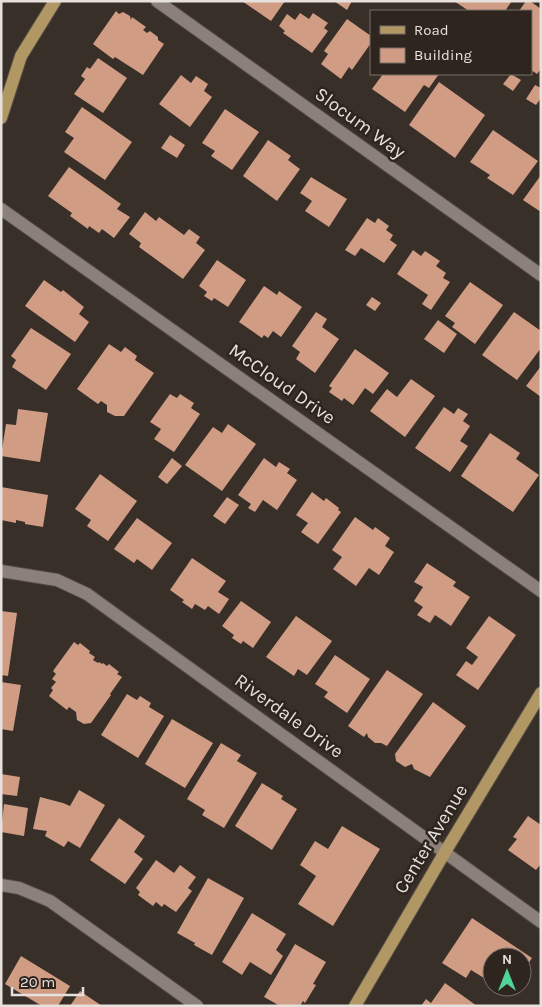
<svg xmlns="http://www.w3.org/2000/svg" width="542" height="1007" font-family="Karla,sans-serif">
	<rect width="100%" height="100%" fill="#382f29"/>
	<path fill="#d09c84" d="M 242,1 L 285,1 L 271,21 Z
		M 334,1 L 352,1 L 347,10 Z
		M 454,1 L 512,1 L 505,11 L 469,11 Z
		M 526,1 L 530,1 L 541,9 L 541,69 L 537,74 L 531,70 L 531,11 L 519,11 Z
		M 116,11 L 119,14 L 123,12 L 130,16 L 131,20 L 132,17 L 146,27 L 143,30 L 147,33 L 150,31 L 158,37 L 158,40 L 164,44 L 143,75 L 115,57 L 113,59 L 93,44 Z
		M 300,13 L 309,19 L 313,13 L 328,23 L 324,28 L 328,31 L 312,53 L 283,33 L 285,31 L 279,26 L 287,14 L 295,20 Z
		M 347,19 L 371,36 L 371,43 L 352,70 L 349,67 L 341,79 L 321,64 L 328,54 L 324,51 Z
		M 98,58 L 127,78 L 103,113 L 74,94 L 85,79 L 81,76 L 87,67 L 90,69 Z
		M 383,74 L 411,74 L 413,75 L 414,74 L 439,74 L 429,88 L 424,85 L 405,112 L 372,89 Z
		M 511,74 L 521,80 L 513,91 L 503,84 Z
		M 181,75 L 191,83 L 196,76 L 208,84 L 204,91 L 212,97 L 190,127 L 159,104 Z
		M 439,82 L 485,115 L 455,158 L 409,125 Z
		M 535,85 L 541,88 L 541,98 L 536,105 L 526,99 Z
		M 82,107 L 132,142 L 105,180 L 64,152 L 74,138 L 65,132 Z
		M 225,109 L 259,132 L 232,170 L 211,156 L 215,151 L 202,143 Z
		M 493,130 L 538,161 L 513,195 L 487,178 L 490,175 L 470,162 Z
		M 170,135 L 185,145 L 177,158 L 161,148 Z
		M 268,140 L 291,156 L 288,160 L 300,169 L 277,201 L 243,176 Z
		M 69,167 L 121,204 L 117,209 L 130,217 L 114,238 L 102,229 L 99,233 L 89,226 L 88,229 L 70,216 L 72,213 L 48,196 Z
		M 541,175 L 541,212 L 523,200 Z
		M 311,177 L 347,199 L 329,227 L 305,211 L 312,201 L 300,193 Z
		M 145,212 L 156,221 L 159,217 L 184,235 L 189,229 L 200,237 L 196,243 L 205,250 L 183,279 L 139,247 L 141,243 L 129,234 Z
		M 367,218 L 375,223 L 378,218 L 389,226 L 386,230 L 393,235 L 390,240 L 397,245 L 384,263 L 361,248 L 355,256 L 345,250 Z
		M 413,250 L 421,256 L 425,251 L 440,261 L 436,266 L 446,273 L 443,278 L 450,282 L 431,310 L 422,304 L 428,295 L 397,274 Z
		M 217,260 L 246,280 L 228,307 L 214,298 L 212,301 L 204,296 L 207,292 L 199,286 Z
		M 44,280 L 61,292 L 63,290 L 84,307 L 79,314 L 89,322 L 75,342 L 25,306 Z
		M 470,282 L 503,305 L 475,344 L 452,327 L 455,323 L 445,316 Z
		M 264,286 L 277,295 L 279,291 L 302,307 L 281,337 L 273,331 L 268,338 L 264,335 L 262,338 L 239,322 Z
		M 372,297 L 381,303 L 375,311 L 366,305 Z
		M 316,312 L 327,319 L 322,327 L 339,339 L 315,373 L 296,359 L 300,352 L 292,346 Z
		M 514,312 L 541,331 L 541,348 L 517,380 L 482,355 Z
		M 438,320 L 457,334 L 444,353 L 424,339 Z
		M 31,328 L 71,354 L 46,390 L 12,367 L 16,360 L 11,356 Z
		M 109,344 L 121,352 L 125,347 L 137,356 L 135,360 L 154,373 L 124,416 L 115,416 L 107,412 L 107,405 L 101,401 L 98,404 L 77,389 Z
		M 355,349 L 389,373 L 373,394 L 365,388 L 353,405 L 344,398 L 342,401 L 329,392 L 332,388 L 329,386 Z
		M 541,366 L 541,397 L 526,386 Z
		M 411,379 L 435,396 L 405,437 L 370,411 L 387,389 L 397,397 Z
		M 170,394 L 177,398 L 180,394 L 194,403 L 191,408 L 200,414 L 174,452 L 154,439 L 161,429 L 150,422 Z
		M 444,407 L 454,414 L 458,408 L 468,414 L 463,421 L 470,426 L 460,441 L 468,446 L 450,472 L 415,448 Z
		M 18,409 L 48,413 L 40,462 L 1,456 L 6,424 L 16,425 Z
		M 228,424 L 256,444 L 222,491 L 185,465 L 213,427 L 222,433 Z
		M 490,433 L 520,453 L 516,459 L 539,475 L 513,512 L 461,476 Z
		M 172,458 L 182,466 L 167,484 L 158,477 Z
		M 264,458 L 276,467 L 279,462 L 290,469 L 287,473 L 297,480 L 277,510 L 263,500 L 255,512 L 248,508 L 251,504 L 238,495 Z
		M 100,474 L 137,501 L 108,541 L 87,526 L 91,520 L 75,509 Z
		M 1,487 L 48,495 L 43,527 L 25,524 L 25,522 L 16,520 L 16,523 L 1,520 Z
		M 312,492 L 324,501 L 326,498 L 339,508 L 338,510 L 341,512 L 318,544 L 301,532 L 308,523 L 296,515 Z
		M 227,497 L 239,505 L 225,524 L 213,516 Z
		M 355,517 L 373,530 L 375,527 L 390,538 L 385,546 L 394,552 L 379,575 L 369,568 L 356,586 L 333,569 L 342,557 L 332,550 Z
		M 137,518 L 172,543 L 152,570 L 137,559 L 134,563 L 114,549 Z
		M 192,558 L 226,581 L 218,592 L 229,599 L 219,614 L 208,606 L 205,610 L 195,604 L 192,609 L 182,602 L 184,600 L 170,590 Z
		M 427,563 L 456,582 L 453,586 L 470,597 L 451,626 L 435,615 L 430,623 L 417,615 L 423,607 L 414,601 L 423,587 L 414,582 Z
		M 241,601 L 271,622 L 253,648 L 243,641 L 241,644 L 232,638 L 234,635 L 222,626 Z
		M 1,611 L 17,613 L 8,676 L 1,675 Z
		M 296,616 L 332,641 L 307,675 L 298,669 L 294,676 L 266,657 Z
		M 489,616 L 516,635 L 478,690 L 456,675 L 466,661 L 472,665 L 478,657 L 466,648 Z
		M 74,642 L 78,645 L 80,643 L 90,651 L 89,653 L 95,657 L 93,660 L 98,663 L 99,662 L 102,664 L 103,663 L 107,666 L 109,664 L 119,672 L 117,674 L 122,677 L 110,694 L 111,695 L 91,723 L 84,724 L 77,720 L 76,712 L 69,707 L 67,710 L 49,696 L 53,690 L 51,688 L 56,682 L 52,679 L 56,674 L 53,671 Z
		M 335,655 L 370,679 L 347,713 L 324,697 L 328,692 L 315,684 Z
		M 387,670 L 423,694 L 387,746 L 381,743 L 375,743 L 368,737 L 367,733 L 364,737 L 348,726 Z
		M 1,682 L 21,685 L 13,731 L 1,729 Z
		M 127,694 L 137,700 L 140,696 L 151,703 L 149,707 L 164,716 L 138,758 L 101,735 Z
		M 433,702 L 466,726 L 430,777 L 414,769 L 412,764 L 405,767 L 396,761 L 395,754 Z
		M 172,719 L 213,743 L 185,788 L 145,764 Z
		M 221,743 L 241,755 L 237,761 L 257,773 L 224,828 L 202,815 L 205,810 L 187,799 Z
		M 1,774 L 20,777 L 17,796 L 1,794 Z
		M 262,783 L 283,796 L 281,799 L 297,809 L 272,850 L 235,826 Z
		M 79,790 L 105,805 L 80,848 L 68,841 L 64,847 L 45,836 L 47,831 L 33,829 L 40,797 L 63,803 L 70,806 Z
		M 4,804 L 28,808 L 24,836 L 1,832 Z
		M 528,816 L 541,825 L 541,866 L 540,865 L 536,870 L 508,850 L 517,839 L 513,837 Z
		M 119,818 L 145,836 L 134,852 L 143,859 L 125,884 L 90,860 Z
		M 342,826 L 380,849 L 333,926 L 298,904 L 316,876 L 300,865 L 315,841 L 328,849 Z
		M 156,860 L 174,873 L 180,865 L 196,877 L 188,888 L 192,891 L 176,912 L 164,904 L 162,907 L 156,902 L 153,906 L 138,895 L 140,892 L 136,888 Z
		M 208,878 L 244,898 L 212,955 L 194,945 L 195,943 L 177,933 Z
		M 252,913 L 286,934 L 276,950 L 283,956 L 271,975 L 250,962 L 242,975 L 222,962 Z
		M 472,918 L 532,958 L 522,973 L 522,957 L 492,957 L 492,983 L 471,970 L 466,978 L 442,963 Z
		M 295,944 L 326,962 L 313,984 L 316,985 L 305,1003 L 303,1001 L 300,1006 L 280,1006 L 264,997 Z
		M 21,956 L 70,986 L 58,1006 L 42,1006 L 5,984 Z
		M 445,983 L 477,1006 L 421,1006 L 426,999 L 431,1003 Z
		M 80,991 L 102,1006 L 70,1006 Z"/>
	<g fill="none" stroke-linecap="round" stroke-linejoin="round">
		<defs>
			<path id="minor" d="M 157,1 L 541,275
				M 1,209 L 541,591
				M 1,571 L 57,580 L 87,594 L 541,922
				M 1,885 L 19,888 L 50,901 L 197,1006"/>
			<path id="major" d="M 1,118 L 21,56 L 55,1
				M 355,1006 L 445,852 L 541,693"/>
		</defs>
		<use href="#minor" stroke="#534c46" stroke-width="14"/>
		<use href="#major" stroke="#534c46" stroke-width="14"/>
		<use href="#minor" stroke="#8c817a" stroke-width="12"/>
		<use href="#major" stroke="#b19763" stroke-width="12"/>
	</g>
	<g text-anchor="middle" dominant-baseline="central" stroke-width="5" stroke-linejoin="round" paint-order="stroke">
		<g font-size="19" fill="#e7e1dd" stroke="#2e251f">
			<text transform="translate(360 123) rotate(36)">Slocum Way</text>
			<text transform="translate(282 384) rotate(35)">McCloud Drive</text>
			<text transform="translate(289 716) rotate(36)">Riverdale Drive</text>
			<text transform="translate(431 839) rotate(-59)">Center Avenue</text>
		</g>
	</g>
	<rect width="542" height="1007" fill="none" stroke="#e7e1dd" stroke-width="5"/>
	<rect x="370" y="10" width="162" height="65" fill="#2e251f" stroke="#78706b"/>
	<rect x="380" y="26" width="25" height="8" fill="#b19763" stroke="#78706b"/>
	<text x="414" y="35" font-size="15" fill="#e7e1dd">Road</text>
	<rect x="380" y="48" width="25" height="15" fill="#d09c84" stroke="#78706b"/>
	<text x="414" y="60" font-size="15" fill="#e7e1dd">Building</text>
	<g transform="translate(507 972)"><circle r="24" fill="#2e251f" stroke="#78706b"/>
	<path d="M0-4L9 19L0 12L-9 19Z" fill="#50d398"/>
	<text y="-8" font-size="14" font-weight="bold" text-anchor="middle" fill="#e7e1dd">N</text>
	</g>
	<path d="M12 987v8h71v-8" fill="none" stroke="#e7e1dd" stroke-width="2.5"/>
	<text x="20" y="987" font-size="15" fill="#e7e1dd" stroke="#2e251f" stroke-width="4" paint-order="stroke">20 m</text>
</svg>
